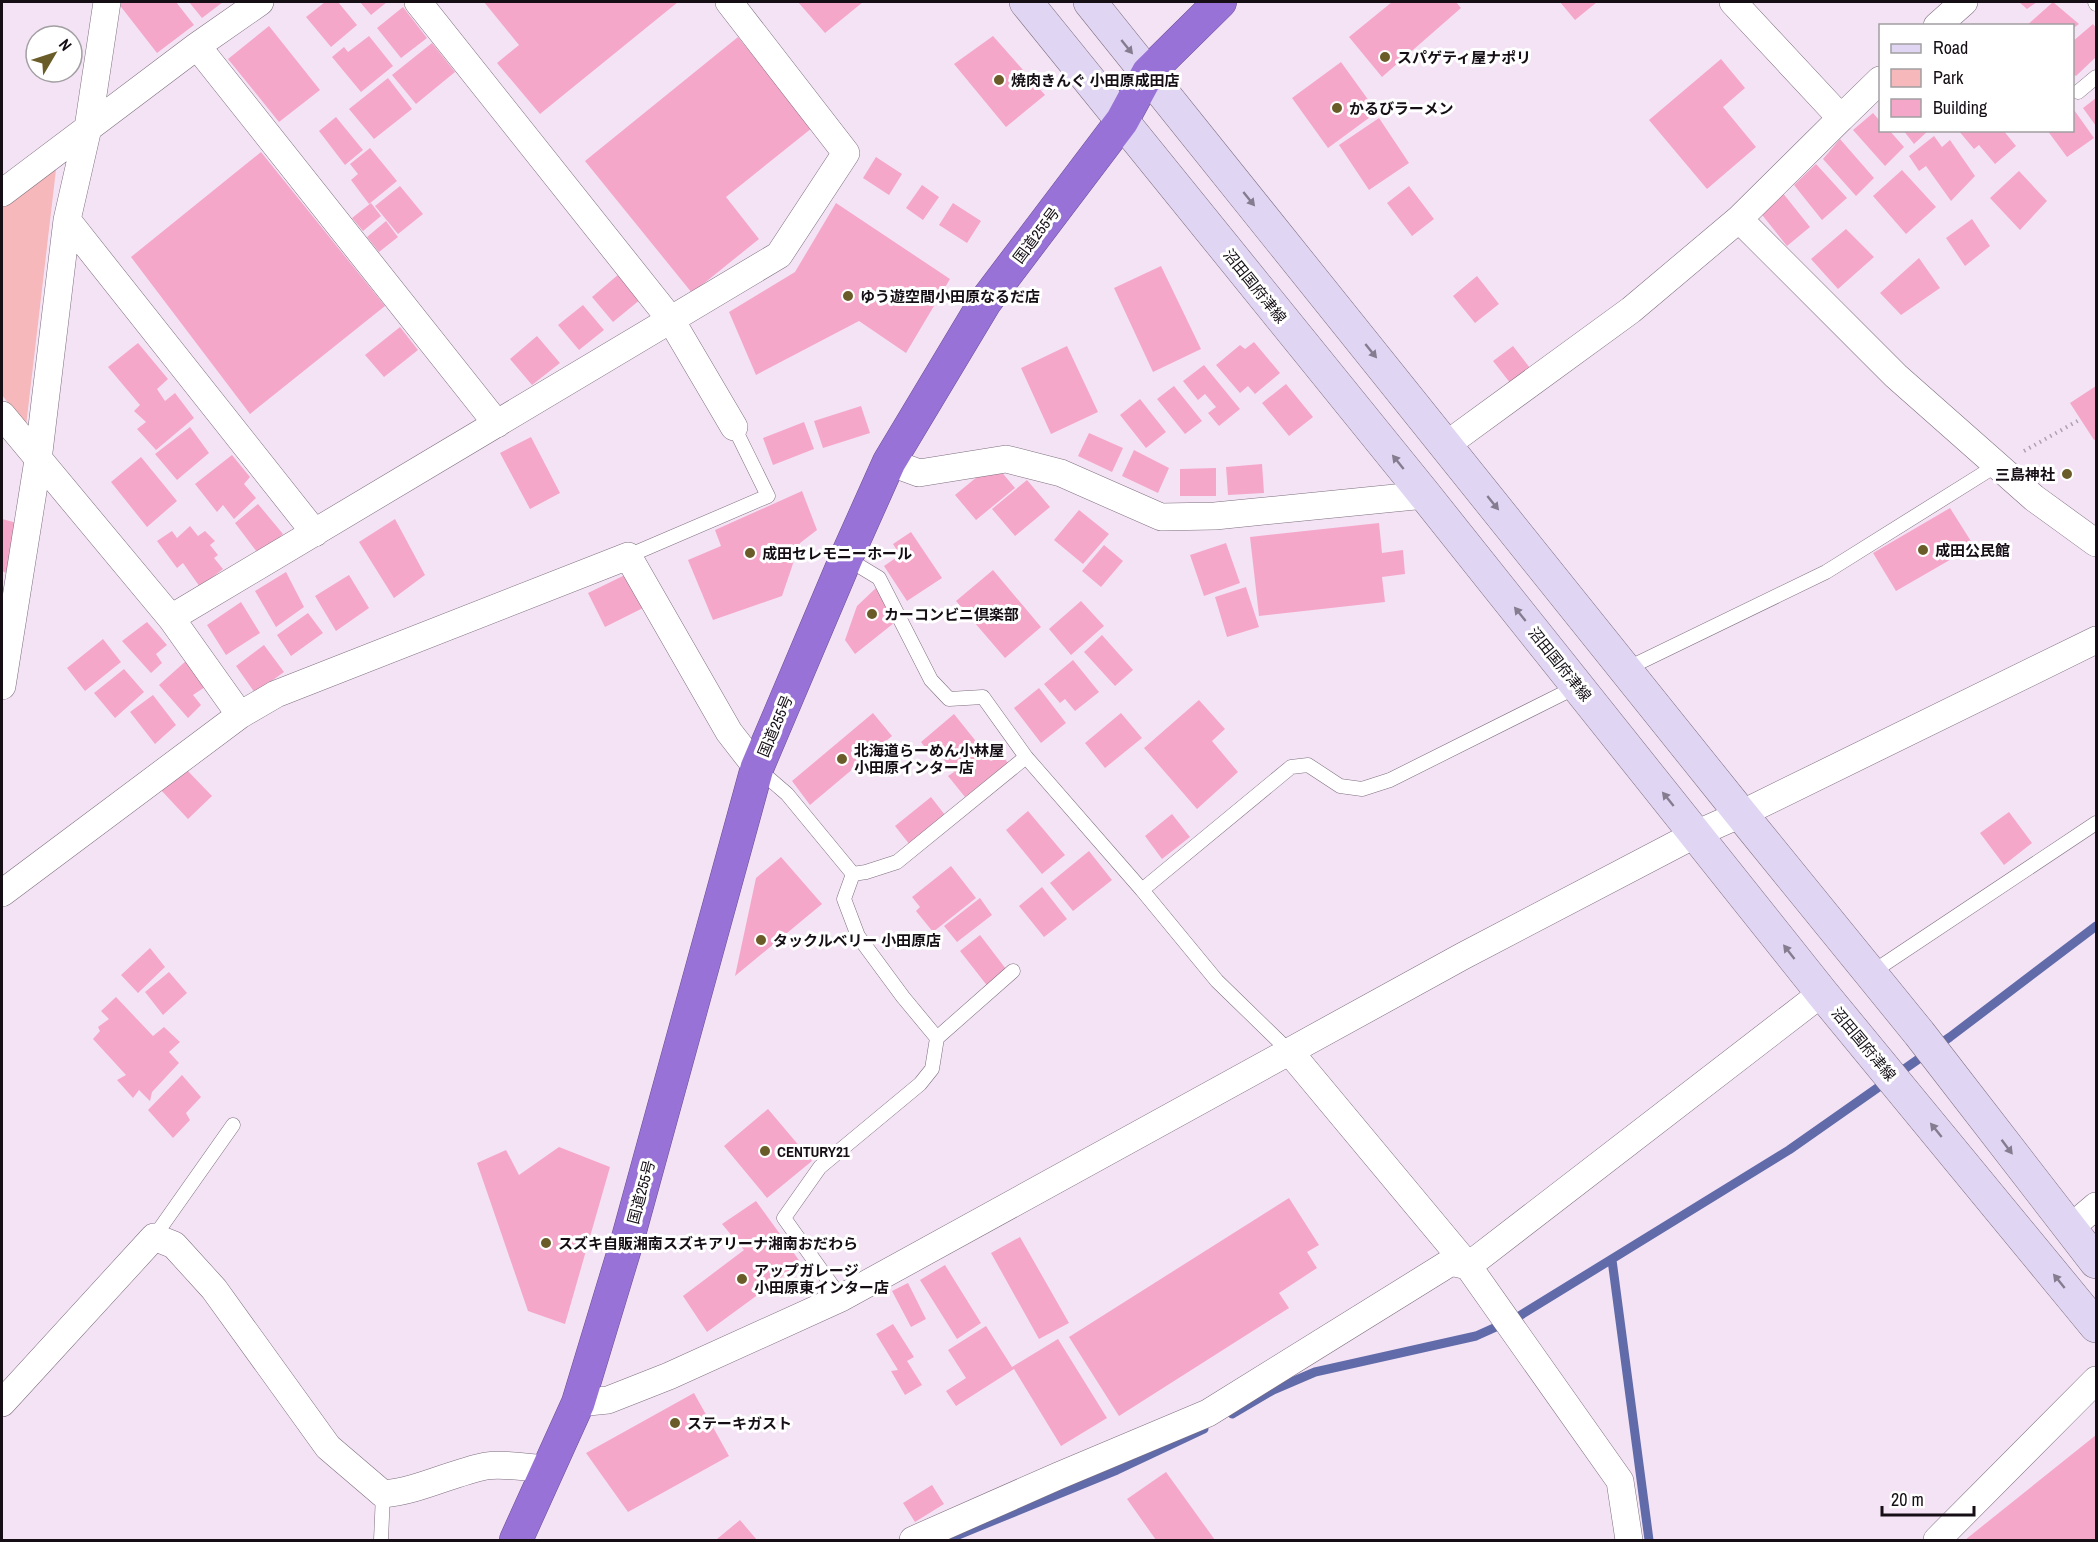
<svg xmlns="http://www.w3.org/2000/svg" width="2098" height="1542" font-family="'Archivo Narrow','Noto Sans JP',sans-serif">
	<rect width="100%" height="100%" fill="#f4e3f5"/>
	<path fill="#f6b8ba" d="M 57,161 L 26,426 L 2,395 L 2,205 Z"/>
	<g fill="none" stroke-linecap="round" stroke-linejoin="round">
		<path stroke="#616ba9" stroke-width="9" d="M 1612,1260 L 1649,1540
			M 1232,1414 L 1273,1390 L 1315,1372 L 1476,1336 L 1516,1318 L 1789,1150 L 1950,1037 L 2096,926
			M 946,1540 L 1117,1470 L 1204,1429"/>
	</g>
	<path fill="#f5a7ca" d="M 120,2 L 176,2 L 194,25 L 157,53 L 118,3 Z
		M 189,2 L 223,2 L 202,18 Z
		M 325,2 L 338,2 L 357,25 L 331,47 L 306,17 Z
		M 360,2 L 387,2 L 371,15 Z
		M 484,2 L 678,2 L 540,114 L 497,63 L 519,45 Z
		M 798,2 L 863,2 L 825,33 Z
		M 1392,2 L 1456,2 L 1461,8 L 1382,77 L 1349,37 Z
		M 1560,2 L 1597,2 L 1575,20 Z
		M 2019,2 L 2037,2 L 2027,9 Z
		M 2053,2 L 2079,24 L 2072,29 L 2072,26 L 2026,26 Z
		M 403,7 L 427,38 L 401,58 L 377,28 Z
		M 2093,24 L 2096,28 L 2096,57 L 2076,76 L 2072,73 L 2072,42 Z
		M 269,26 L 320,90 L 279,122 L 228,59 Z
		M 369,36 L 393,66 L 361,92 L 332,57 L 344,47 L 348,52 Z
		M 993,36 L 1045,95 L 1006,127 L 954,64 Z
		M 738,37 L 812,128 L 726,197 L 759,239 L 692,293 L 585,161 Z
		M 432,43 L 455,72 L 416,104 L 392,75 Z
		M 1721,59 L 1745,88 L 1723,107 L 1756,147 L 1707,189 L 1649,120 Z
		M 1341,62 L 1377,112 L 1328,148 L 1292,98 Z
		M 388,78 L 412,109 L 374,139 L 349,109 Z
		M 2096,98 L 2096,126 L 2083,108 Z
		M 2072,107 L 2094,138 L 2067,157 L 2047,130 L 2072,130 Z
		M 1873,113 L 1880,121 L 1880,130 L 1889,130 L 1904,147 L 1885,166 L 1853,130 Z
		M 336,117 L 363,150 L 345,165 L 319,131 Z
		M 1379,118 L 1409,163 L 1369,190 L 1339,145 Z
		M 1903,130 L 1929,130 L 1914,144 Z
		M 1958,130 L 2003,130 L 2016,146 L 1995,164 L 1979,145 L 1974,149 Z
		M 1934,136 L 1942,147 L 1950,140 L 1975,176 L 1951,201 L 1926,166 L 1919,171 L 1909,156 Z
		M 1840,139 L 1874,178 L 1856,196 L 1823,159 Z
		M 370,148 L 397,181 L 369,204 L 351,180 L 358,174 L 350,164 Z
		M 261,152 L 385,306 L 250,414 L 131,257 Z
		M 876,157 L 902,174 L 889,195 L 863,178 Z
		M 1816,164 L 1847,198 L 1822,220 L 1794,185 Z
		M 1902,170 L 1936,207 L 1906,234 L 1873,196 Z
		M 2019,171 L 2047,201 L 2020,230 L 1990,198 Z
		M 922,185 L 939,197 L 923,220 L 906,208 Z
		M 400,186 L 423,214 L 398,234 L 375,206 Z
		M 1409,186 L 1434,219 L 1412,236 L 1387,203 Z
		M 1782,192 L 1810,227 L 1787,246 L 1759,211 Z
		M 371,203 L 381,216 L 363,231 L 352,218 Z
		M 836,203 L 950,279 L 906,353 L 859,321 L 756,375 L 729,312 L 795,272 Z
		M 953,203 L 981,221 L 967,243 L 939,225 Z
		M 1972,219 L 1990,246 L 1965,266 L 1946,238 Z
		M 386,221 L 398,237 L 379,252 L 367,237 Z
		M 1846,229 L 1874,257 L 1838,289 L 1811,259 Z
		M 1919,258 L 1940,288 L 1901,315 L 1880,293 Z
		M 1161,266 L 1201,349 L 1153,372 L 1114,288 Z
		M 619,274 L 641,299 L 613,322 L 592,297 Z
		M 1477,276 L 1499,304 L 1475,323 L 1453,296 Z
		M 583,305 L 604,330 L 579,350 L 558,325 Z
		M 400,327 L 418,350 L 384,377 L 365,355 Z
		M 537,336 L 560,363 L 532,385 L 510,359 Z
		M 1254,342 L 1280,373 L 1255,394 L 1248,386 L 1240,393 L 1216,365 L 1240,345 L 1245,349 Z
		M 138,343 L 168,379 L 157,389 L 165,401 L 175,393 L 194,418 L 156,450 L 137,429 L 146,422 L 134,411 L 140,405 L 108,367 Z
		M 1067,346 L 1098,412 L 1051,434 L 1021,368 Z
		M 1513,346 L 1530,368 L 1511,384 L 1493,361 Z
		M 1204,365 L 1240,409 L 1219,426 L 1208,413 L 1216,407 L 1205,394 L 1198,400 L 1183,381 Z
		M 1286,384 L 1313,417 L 1289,436 L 1262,403 Z
		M 1174,386 L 1202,421 L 1185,434 L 1157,399 Z
		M 2096,386 L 2096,439 L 2094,440 L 2070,403 Z
		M 1140,399 L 1166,432 L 1146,448 L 1120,415 Z
		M 861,406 L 870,433 L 823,448 L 814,421 Z
		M 804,422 L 814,449 L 773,465 L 763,438 Z
		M 190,427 L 209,453 L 177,480 L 155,454 Z
		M 1089,433 L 1123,448 L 1112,472 L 1078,456 Z
		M 531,437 L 560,493 L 530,509 L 500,453 Z
		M 1134,450 L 1169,468 L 1158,493 L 1122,476 Z
		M 232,455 L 250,477 L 244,484 L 256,498 L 234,519 L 223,505 L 217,512 L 195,484 Z
		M 141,457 L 177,501 L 147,527 L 111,482 Z
		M 994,463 L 1015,488 L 976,520 L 955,495 Z
		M 1262,464 L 1264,493 L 1228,495 L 1226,467 Z
		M 1216,468 L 1216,496 L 1180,496 L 1180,469 Z
		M 1027,480 L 1050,507 L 1015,536 L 992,509 Z
		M 802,491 L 817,530 L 800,543 L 782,596 L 713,620 L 688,560 L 721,546 L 715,530 Z
		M 258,504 L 283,534 L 260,556 L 235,523 Z
		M 1950,508 L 1974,546 L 1896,591 L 1873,553 Z
		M 1079,510 L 1109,534 L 1083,564 L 1054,540 Z
		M 2,519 L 17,523 L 6,573 L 2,571 Z
		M 395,519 L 425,575 L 394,598 L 359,542 Z
		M 1379,523 L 1382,553 L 1403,550 L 1405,574 L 1382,577 L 1385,602 L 1259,616 L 1250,537 Z
		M 190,526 L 198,536 L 205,531 L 215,541 L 210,545 L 218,555 L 214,558 L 223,569 L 200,587 L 183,563 L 177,568 L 157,541 L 172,531 L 177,538 Z
		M 911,532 L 942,578 L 907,601 L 884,566 L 900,555 L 893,544 Z
		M 1226,543 L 1240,583 L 1204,596 L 1190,555 Z
		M 1104,545 L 1123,561 L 1101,587 L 1082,571 Z
		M 993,570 L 1041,627 L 1005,658 L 956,601 Z
		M 286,572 L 304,607 L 276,627 L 255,591 Z
		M 627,574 L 643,608 L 605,627 L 588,593 Z
		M 349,575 L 369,608 L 336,631 L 315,596 Z
		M 877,587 L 894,623 L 855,654 L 845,640 L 857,606 Z
		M 1246,587 L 1259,627 L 1227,637 L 1215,597 Z
		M 1081,601 L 1104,626 L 1071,655 L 1049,629 Z
		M 241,602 L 260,633 L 226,655 L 207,625 Z
		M 308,613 L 323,633 L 291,656 L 277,635 Z
		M 147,622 L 167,645 L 156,654 L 162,663 L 151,673 L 122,641 Z
		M 1102,635 L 1133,670 L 1115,686 L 1084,652 Z
		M 103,639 L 121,662 L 85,691 L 67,668 Z
		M 264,645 L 284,672 L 255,693 L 236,666 Z
		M 187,660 L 208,685 L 193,695 L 201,705 L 188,718 L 159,685 Z
		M 1073,660 L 1099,692 L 1075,711 L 1065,699 L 1060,703 L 1044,684 Z
		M 124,669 L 144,692 L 115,718 L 94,693 Z
		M 1039,688 L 1066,723 L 1041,743 L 1014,708 Z
		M 153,695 L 176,725 L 155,744 L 130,712 Z
		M 1199,700 L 1225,729 L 1212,741 L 1238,772 L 1197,809 L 1144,748 Z
		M 873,713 L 892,736 L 810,805 L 792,781 Z
		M 1121,713 L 1142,738 L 1105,768 L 1085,743 Z
		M 954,714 L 983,750 L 993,743 L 1008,763 L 965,797 L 948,776 L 954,772 L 936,750 L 930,754 L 921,742 Z
		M 184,767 L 212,796 L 188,819 L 160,789 Z
		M 931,797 L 945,815 L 910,845 L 895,826 Z
		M 1028,811 L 1065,855 L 1042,874 L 1006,830 Z
		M 2009,812 L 2032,843 L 2004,865 L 1980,833 Z
		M 1172,814 L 1190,837 L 1162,859 L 1145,836 Z
		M 1089,851 L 1112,880 L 1073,911 L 1050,883 Z
		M 781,857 L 822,904 L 735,976 L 756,878 Z
		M 951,866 L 976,898 L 933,932 L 916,911 L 920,907 L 912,897 Z
		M 1042,887 L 1067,919 L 1044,937 L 1019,906 Z
		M 980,898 L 992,915 L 957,942 L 944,926 Z
		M 980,935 L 1009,973 L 989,988 L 960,951 Z
		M 150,948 L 165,967 L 138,993 L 121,975 Z
		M 169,972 L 187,993 L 163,1015 L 145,992 Z
		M 116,997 L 153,1036 L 164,1027 L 180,1042 L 169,1052 L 179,1063 L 152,1092 L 150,1101 L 139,1090 L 133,1098 L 117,1080 L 126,1075 L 93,1039 L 100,1031 L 98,1027 L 109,1019 L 101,1011 Z
		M 182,1075 L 201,1097 L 186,1113 L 190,1120 L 173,1138 L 148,1110 Z
		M 768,1109 L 812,1161 L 767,1198 L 724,1146 Z
		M 559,1147 L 610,1167 L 565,1324 L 528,1311 L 477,1163 L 506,1150 L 519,1175 Z
		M 1289,1198 L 1319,1245 L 1307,1252 L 1317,1268 L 1279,1293 L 1289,1308 L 1119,1416 L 1069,1337 Z
		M 756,1201 L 801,1263 L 707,1332 L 683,1296 L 744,1250 L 722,1224 Z
		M 1020,1237 L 1069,1323 L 1039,1339 L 991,1253 Z
		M 945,1265 L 981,1323 L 957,1339 L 920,1280 Z
		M 908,1283 L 926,1319 L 911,1327 L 892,1291 Z
		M 893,1324 L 914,1357 L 907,1361 L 922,1385 L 905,1395 L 891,1371 L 898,1370 L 876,1334 Z
		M 986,1326 L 1012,1367 L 1058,1339 L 1107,1418 L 1061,1446 L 1014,1369 L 956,1406 L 946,1391 L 966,1378 L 948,1350 Z
		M 694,1393 L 729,1456 L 628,1512 L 586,1453 Z
		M 2096,1435 L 2096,1540 L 1965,1540 Z
		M 1166,1472 L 1215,1540 L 1156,1540 L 1127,1499 Z
		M 932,1485 L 944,1504 L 915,1522 L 903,1503 Z
		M 740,1520 L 757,1540 L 719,1540 L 717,1539 Z"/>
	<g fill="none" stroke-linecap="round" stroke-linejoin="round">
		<defs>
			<path id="lane" d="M 2095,2 L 2096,4
				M 2078,92 L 2096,77
				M 628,556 L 768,496 L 734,427
				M 846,558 L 879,578 L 931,680 L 949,699 L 983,697 L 1026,757 L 1142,890 L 1217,981 L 1289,1051
				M 1626,669 L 1826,572 L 1997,465
				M 758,769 L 787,794 L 853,874 L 866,872 L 897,862 L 1026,757
				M 853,874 L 844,899 L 858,936 L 903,997 L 937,1038
				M 1142,890 L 1291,767 L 1308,765 L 1340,786 L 1362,789 L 1390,780 L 1578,686
				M 1871,973 L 2096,823
				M 154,1237 L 233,1125
				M 841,1298 L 784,1218 L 820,1167 L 920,1084 L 932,1069 L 937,1038 L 1013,971
				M 381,1540 L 383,1494"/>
			<path id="street" d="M 418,2 L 671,320 L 734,427
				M 1733,2 L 1841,118 L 1880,80
				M 1937,26 L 1964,2
				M 197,46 L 497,424
				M 2,193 L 197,46 L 260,2
				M 1739,219 L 1896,376 L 2034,498 L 2096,543
				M 67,220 L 315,533
				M 2,415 L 171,618 L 240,715
				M 1446,445 L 1631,310 L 1739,219 L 1841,118
				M 889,462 L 919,473 L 1006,459 L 1061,473 L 1161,517 L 1215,516 L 1425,495
				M 171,618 L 779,255 L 846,153 L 729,2
				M 2,686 L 38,460 L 67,220 L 88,128 L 107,2
				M 2,893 L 240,715 L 276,694 L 628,556 L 729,732 L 757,768
				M 1289,1051 L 1468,1266 L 1620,1481 L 1629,1540
				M 2069,1229 L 2096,1206
				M 2,1403 L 154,1237 L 174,1245 L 214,1289 L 328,1447 L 383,1494 C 419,1491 451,1473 486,1466 C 503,1463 530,1468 547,1469
				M 578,1403 L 608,1400 L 669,1376 L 841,1298 L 1463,956 L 1696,834 L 1741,814 L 2096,640
				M 913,1540 L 1058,1476 L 1208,1413 L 1451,1262 L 1468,1266 L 1822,993
				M 1937,1540 L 2096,1380"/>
			<path id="secondary" d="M 1026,2 L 1425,495 L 1822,993 L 2096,1326
				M 1090,2 L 1741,814 L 1919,1033 L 2096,1262"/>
			<path id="highway" d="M 516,1540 L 578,1403 L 628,1238 L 757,768 L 846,558 L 889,462 L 985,302 L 1122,121 L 1148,73 L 1220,2"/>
		</defs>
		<use href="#lane" stroke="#7e6f7f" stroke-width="15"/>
		<use href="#street" stroke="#7e6f7f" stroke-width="28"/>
		<use href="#secondary" stroke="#7e6f7f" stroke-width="34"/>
		<use href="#highway" stroke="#6a4f93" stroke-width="34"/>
		<path stroke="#aea1af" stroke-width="4" stroke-dasharray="1.5 4.5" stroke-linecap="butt" d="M 2024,451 L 2081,419"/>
		<use href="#lane" stroke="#fff" stroke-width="14"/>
		<use href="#street" stroke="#fff" stroke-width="27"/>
		<use href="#secondary" stroke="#e0d5f3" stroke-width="33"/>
		<use href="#highway" stroke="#9872d7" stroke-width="33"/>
	</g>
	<defs><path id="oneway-solid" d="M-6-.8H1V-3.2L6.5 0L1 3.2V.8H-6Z" transform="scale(1.5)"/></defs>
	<g fill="#857c8f">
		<use href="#oneway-solid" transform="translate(1127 47) rotate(51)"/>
		<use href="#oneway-solid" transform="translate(1249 199) rotate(51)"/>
		<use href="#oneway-solid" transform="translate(1371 351) rotate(51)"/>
		<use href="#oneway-solid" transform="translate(1398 462) rotate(-129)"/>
		<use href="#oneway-solid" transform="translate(1493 503) rotate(51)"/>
		<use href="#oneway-solid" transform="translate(1520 614) rotate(-129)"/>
		<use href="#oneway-solid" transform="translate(1668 799) rotate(-129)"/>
		<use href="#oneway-solid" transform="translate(1789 952) rotate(-128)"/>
		<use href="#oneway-solid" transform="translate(1936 1130) rotate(-129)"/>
		<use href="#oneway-solid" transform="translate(2007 1147) rotate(53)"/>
		<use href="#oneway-solid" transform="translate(2059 1281) rotate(-129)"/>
	</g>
	<g fill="#6a5c29" stroke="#fff" stroke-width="2">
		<circle cx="1385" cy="57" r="6"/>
		<circle cx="999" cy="80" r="6"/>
		<circle cx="1337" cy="108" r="6"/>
		<circle cx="848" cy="296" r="6"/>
		<circle cx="2067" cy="474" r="6"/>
		<circle cx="1923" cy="550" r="6"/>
		<circle cx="750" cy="553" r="6"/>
		<circle cx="872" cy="614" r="6"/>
		<circle cx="842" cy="759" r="6"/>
		<circle cx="761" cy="940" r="6"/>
		<circle cx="765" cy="1151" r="6"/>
		<circle cx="546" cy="1243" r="6"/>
		<circle cx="742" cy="1279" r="6"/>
		<circle cx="675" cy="1423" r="6"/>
	</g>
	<g text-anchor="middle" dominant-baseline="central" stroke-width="6" stroke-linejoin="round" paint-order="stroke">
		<g font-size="15" font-weight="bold" fill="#150f15" stroke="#fff" text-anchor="start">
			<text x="1397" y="57">スパゲティ屋ナポリ</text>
			<text x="1011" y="80">焼肉きんぐ 小田原成田店</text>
			<text x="1349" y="108">かるびラーメン</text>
			<text x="860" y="296">ゆう遊空間小田原なるだ店</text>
			<text x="2055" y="474" text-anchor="end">三島神社</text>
			<text x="1935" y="550">成田公民館</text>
			<text x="762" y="553">成田セレモニーホール</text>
			<text x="884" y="614">カーコンビニ倶楽部</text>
			<text x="854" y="750">北海道らーめん小林屋<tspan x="854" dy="17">小田原インター店</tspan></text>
			<text x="773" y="940">タックルベリー 小田原店</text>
			<text x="777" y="1151">CENTURY21</text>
			<text x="558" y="1243">スズキ自販湘南スズキアリーナ湘南おだわら</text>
			<text x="754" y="1270">アップガレージ<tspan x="754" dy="17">小田原東インター店</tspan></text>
			<text x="687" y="1423">ステーキガスト</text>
		</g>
		<g font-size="15" fill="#150f15" stroke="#fff">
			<text transform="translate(1036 235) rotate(-53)">国道255号</text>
			<text transform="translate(1255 286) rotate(51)">沼田国府津線</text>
			<text transform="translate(1560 664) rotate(51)">沼田国府津線</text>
			<text transform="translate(775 726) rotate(-67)">国道255号</text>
			<text transform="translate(1864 1044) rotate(50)">沼田国府津線</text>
			<text transform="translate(641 1192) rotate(-75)">国道255号</text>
		</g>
	</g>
	<rect width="2098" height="1542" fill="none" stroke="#150f15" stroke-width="6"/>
	<rect x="1879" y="24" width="195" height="108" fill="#ffffff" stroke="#a19fa1" stroke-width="1.5"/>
	<rect x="1891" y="44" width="30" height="9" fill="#e0d5f3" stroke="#a19fa1" stroke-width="1.5"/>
	<text x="1933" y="54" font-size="18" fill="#150f15">Road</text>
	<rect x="1891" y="69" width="30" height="18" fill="#f6b8ba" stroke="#a19fa1" stroke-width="1.5"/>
	<text x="1933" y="84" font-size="18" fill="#150f15">Park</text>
	<rect x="1891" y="99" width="30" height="18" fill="#f5a7ca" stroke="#a19fa1" stroke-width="1.5"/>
	<text x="1933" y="114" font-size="18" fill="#150f15">Building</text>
	<g transform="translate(54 54) rotate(51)"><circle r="28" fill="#ffffff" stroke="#a19fa1" stroke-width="1.5"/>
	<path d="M0-4.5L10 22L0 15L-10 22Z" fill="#6a5c29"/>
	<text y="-9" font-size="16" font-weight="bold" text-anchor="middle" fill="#150f15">N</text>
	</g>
	<path d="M1882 1506v9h92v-9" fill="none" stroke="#150f15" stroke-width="3"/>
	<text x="1891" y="1506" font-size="18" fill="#150f15" stroke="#ffffff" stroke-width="4.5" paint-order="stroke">20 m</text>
</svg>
